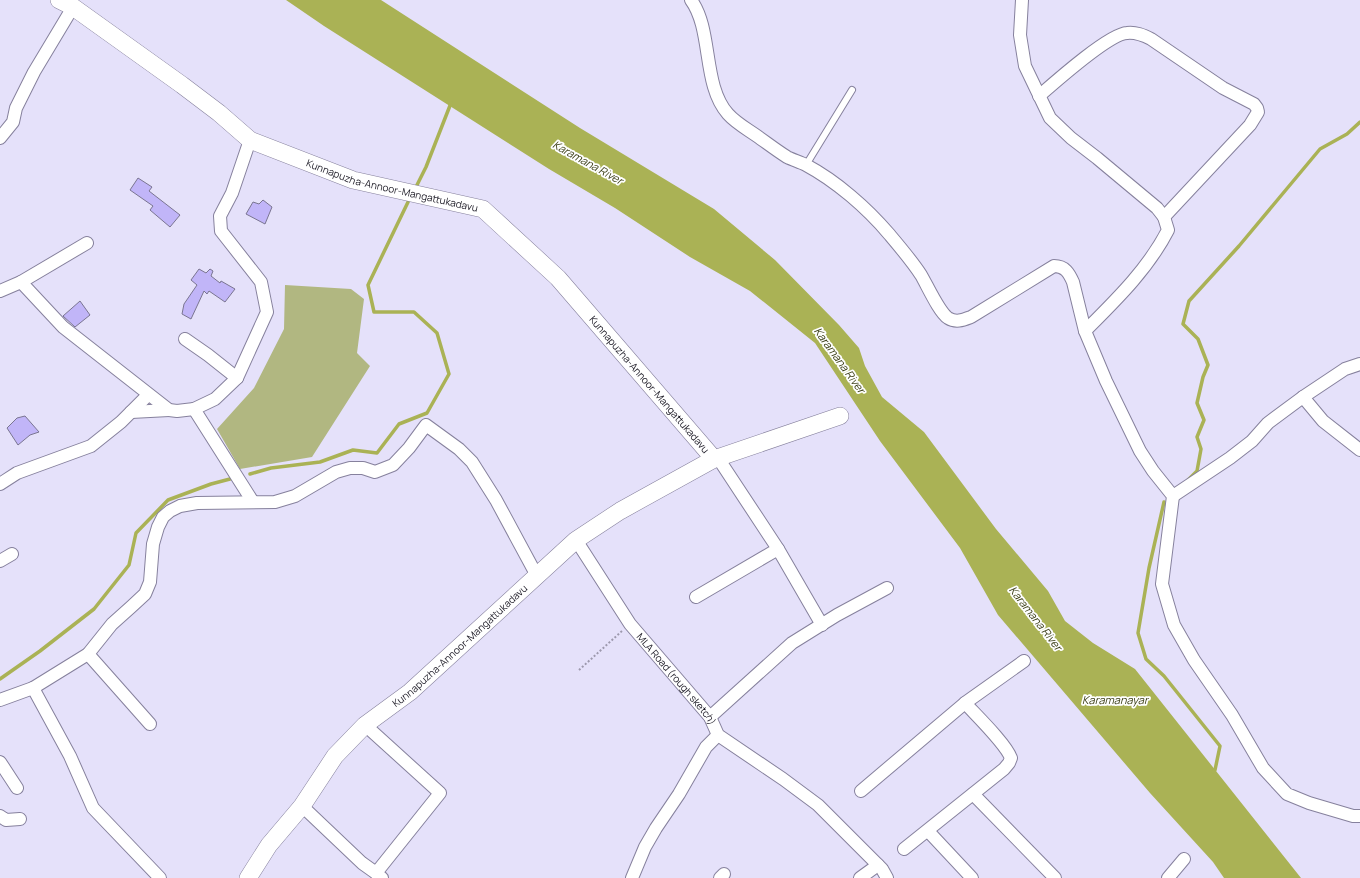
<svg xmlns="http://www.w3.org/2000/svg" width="1360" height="878" font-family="Manrope,sans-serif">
	<rect width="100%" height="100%" fill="#e5e1fa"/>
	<path fill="#b1b781" d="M 285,285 L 351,289 L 364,299 L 357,353 L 370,366 L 312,457 L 240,469 L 217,429 L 254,388 L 284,329 Z"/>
	<path fill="#aab255" d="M 286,0 L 381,0 L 580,128 L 714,209 L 775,260 L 839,325 L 859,348 L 865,366 L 882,397 L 924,432 L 996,529 L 1048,591 L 1065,621 L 1093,643 L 1135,669 L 1301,878 L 1224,878 L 1213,862 L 1150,793 L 998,615 L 960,548 L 880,441 L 815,343 L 750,291 L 690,257 L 615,208 L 549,169 L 324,26 Z"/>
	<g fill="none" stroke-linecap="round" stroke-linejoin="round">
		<path stroke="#aab255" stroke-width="3.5" d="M 416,187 L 426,167 L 451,103
			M 250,474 L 271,468 L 320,462 L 353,450 L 377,453 L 399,424 L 427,413 L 449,374 L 437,333 L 414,312 L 374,312 L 368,285 L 409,200
			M 1188,480 L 1197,471 L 1201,449 L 1197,437 L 1204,420 L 1197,403 L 1203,377 L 1208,365 L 1198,339 L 1183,324 L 1189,301 L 1239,246 L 1320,149 L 1347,134 L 1360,122
			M 1164,502 L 1149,568 L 1138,633 L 1146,659 L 1164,676 L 1220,746 L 1215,770 L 1213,772
			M 0,679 L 40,651 L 94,609 L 129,565 L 136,533 L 168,500 L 211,484 L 230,479"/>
	</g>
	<path fill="#c1b5f8" stroke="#7a7591" d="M 138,178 L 152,187 L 149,191 L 180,215 L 170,227 L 150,210 L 153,206 L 130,190 Z
		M 263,200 L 272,207 L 265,224 L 246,214 L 253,202 L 259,204 Z
		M 199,269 L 206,273 L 210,269 L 213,271 L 211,276 L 220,283 L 221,281 L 235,289 L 225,302 L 209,291 L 207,294 L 204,291 L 191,319 L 182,314 L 184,304 L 197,285 L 191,280 Z
		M 80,301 L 90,315 L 75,327 L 63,316 Z
		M 25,416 L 39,432 L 30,435 L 18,445 L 7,428 L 17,418 Z"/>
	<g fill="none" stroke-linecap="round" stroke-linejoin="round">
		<defs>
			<path id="lane" d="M 806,165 L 852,90"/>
			<g id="street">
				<path d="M 691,0 C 713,30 702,85 728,114 C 736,123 747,129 757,136 C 767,143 776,150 787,157 C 793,160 800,162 806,165 C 836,181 867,208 889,234 C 900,247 912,261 921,275 C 927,285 939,312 948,318 C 956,323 963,320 971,317 L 1054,266 C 1065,266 1069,273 1073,282 L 1085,331 L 1106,381 L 1140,451 L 1153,471 L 1173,496 L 1162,584 L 1174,625 L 1194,660 L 1232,715 L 1263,768 L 1287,794 L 1309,803 L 1353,816 L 1360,816"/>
				<path d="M 1022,0 L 1020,35 L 1025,66 L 1050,118 L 1071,138 L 1097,158 L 1157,208 L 1164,217 L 1168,230 C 1148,269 1116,300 1085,331"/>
				<path d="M 1039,96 C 1055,82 1109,34 1127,33 C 1136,32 1143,35 1151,39 L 1223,88 L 1254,104 L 1257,108 L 1258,112 L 1250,125 L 1164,217"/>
				<path d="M 0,138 L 13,122 L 16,108 L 34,72 L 73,7"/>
				<path d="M 250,140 L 232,193 L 220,216 L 221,231 L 261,282 L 267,312 L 237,378 L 215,399 L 194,409 L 253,502"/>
				<path d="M 21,282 L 87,243"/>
				<path d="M 0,291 L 21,282 L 63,327 L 169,410 L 177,411 L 194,409"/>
				<path d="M 185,339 L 208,355 L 237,378"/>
				<path d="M 1303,397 L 1323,421 L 1360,450"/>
				<path d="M 131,412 L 169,410"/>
				<path d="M 0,484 L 17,473 L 91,446 L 121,422 L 148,395"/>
				<path d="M 1173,496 L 1230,458 L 1252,441 L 1268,423 L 1303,397 L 1345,369 L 1360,364"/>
				<path id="s1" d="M 576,540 L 630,624 L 710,717 L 718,735 L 783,779 L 818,805 L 882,869 L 887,878"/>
				<path d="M 778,549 L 822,625"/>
				<path d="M 0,561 L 12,554"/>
				<path d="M 696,597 L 778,549 L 718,458"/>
				<path d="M 88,654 L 150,724"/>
				<path d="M 33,688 L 70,756 L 93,808 L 160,878"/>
				<path d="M 0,700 L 33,688 L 88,654 L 112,624 L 131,607 L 145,594 L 150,582 L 153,544 L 158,527 L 163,517 L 170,511 L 180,506 L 197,503 L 275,502 L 295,496 L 336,472 L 350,468 L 363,468 L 375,472 L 393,465 L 409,448 L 426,425 L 459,449 L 472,462 L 496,500 L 537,576"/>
				<path d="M 710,717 L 792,643 L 837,615 L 887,588"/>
				<path d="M 365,725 L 440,793 L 376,873 L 382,878"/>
				<path d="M 0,762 L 17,788"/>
				<path d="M 861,791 L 965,703 L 1024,661"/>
				<path d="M 973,794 L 1055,878"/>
				<path d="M 302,806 L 362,863 L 376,873"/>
				<path d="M 0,816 L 6,820 L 20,819"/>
				<path d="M 928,831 L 972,878"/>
				<path d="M 904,849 L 1004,769 L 1009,763 L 1011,758 C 1006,744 976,715 965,703"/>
				<path d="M 632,878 L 645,847 L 656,828 L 679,794 L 706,747 L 718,735"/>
				<path d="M 720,878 L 724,874"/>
				<path d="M 860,878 L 878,865"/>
				<path d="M 1168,878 L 1184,859"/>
			</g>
			<g id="secondary">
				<path id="s2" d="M 59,0 L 73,7 L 182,85 L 219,113 L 250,140 L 353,180 L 483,209 L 558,278 L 714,459"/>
				<path id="s3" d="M 248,878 L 269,845 L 302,806 L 335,756 L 365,725 L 410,692 L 576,540 L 620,511 L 714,459 L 840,416"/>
			</g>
		</defs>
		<use href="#lane" stroke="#86819d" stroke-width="8"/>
		<use href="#street" stroke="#86819d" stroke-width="14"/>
		<use href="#secondary" stroke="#86819d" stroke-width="18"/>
		<path stroke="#9d99ad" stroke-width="2" stroke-dasharray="2 2" stroke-linecap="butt" d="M 579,670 L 622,631"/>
		<use href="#lane" stroke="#fff" stroke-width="6"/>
		<use href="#street" stroke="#fff" stroke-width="12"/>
		<use href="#secondary" stroke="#fff" stroke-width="17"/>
	</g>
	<g text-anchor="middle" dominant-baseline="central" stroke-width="3.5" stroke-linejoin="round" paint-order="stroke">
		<g font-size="10" fill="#1d1b26" stroke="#fff">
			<text stroke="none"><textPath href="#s2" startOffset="387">Kunnapuzha-Annoor-Mangattukadavu</textPath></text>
			<text stroke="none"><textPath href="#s2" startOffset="723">Kunnapuzha-Annoor-Mangattukadavu</textPath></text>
			<text stroke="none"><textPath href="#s3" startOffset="317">Kunnapuzha-Annoor-Mangattukadavu</textPath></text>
			<text stroke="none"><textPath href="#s1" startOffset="172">MLA Road (rough sketch)</textPath></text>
		</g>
		<g font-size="11" font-style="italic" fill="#3c3f18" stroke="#fff">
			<text transform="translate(588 162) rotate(29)">Karamana River</text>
			<text transform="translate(840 360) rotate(54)">Karamana River</text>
			<text transform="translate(1036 618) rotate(52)">Karamana River</text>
			<text x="1115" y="699">Karamanayar</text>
		</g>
	</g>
</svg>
